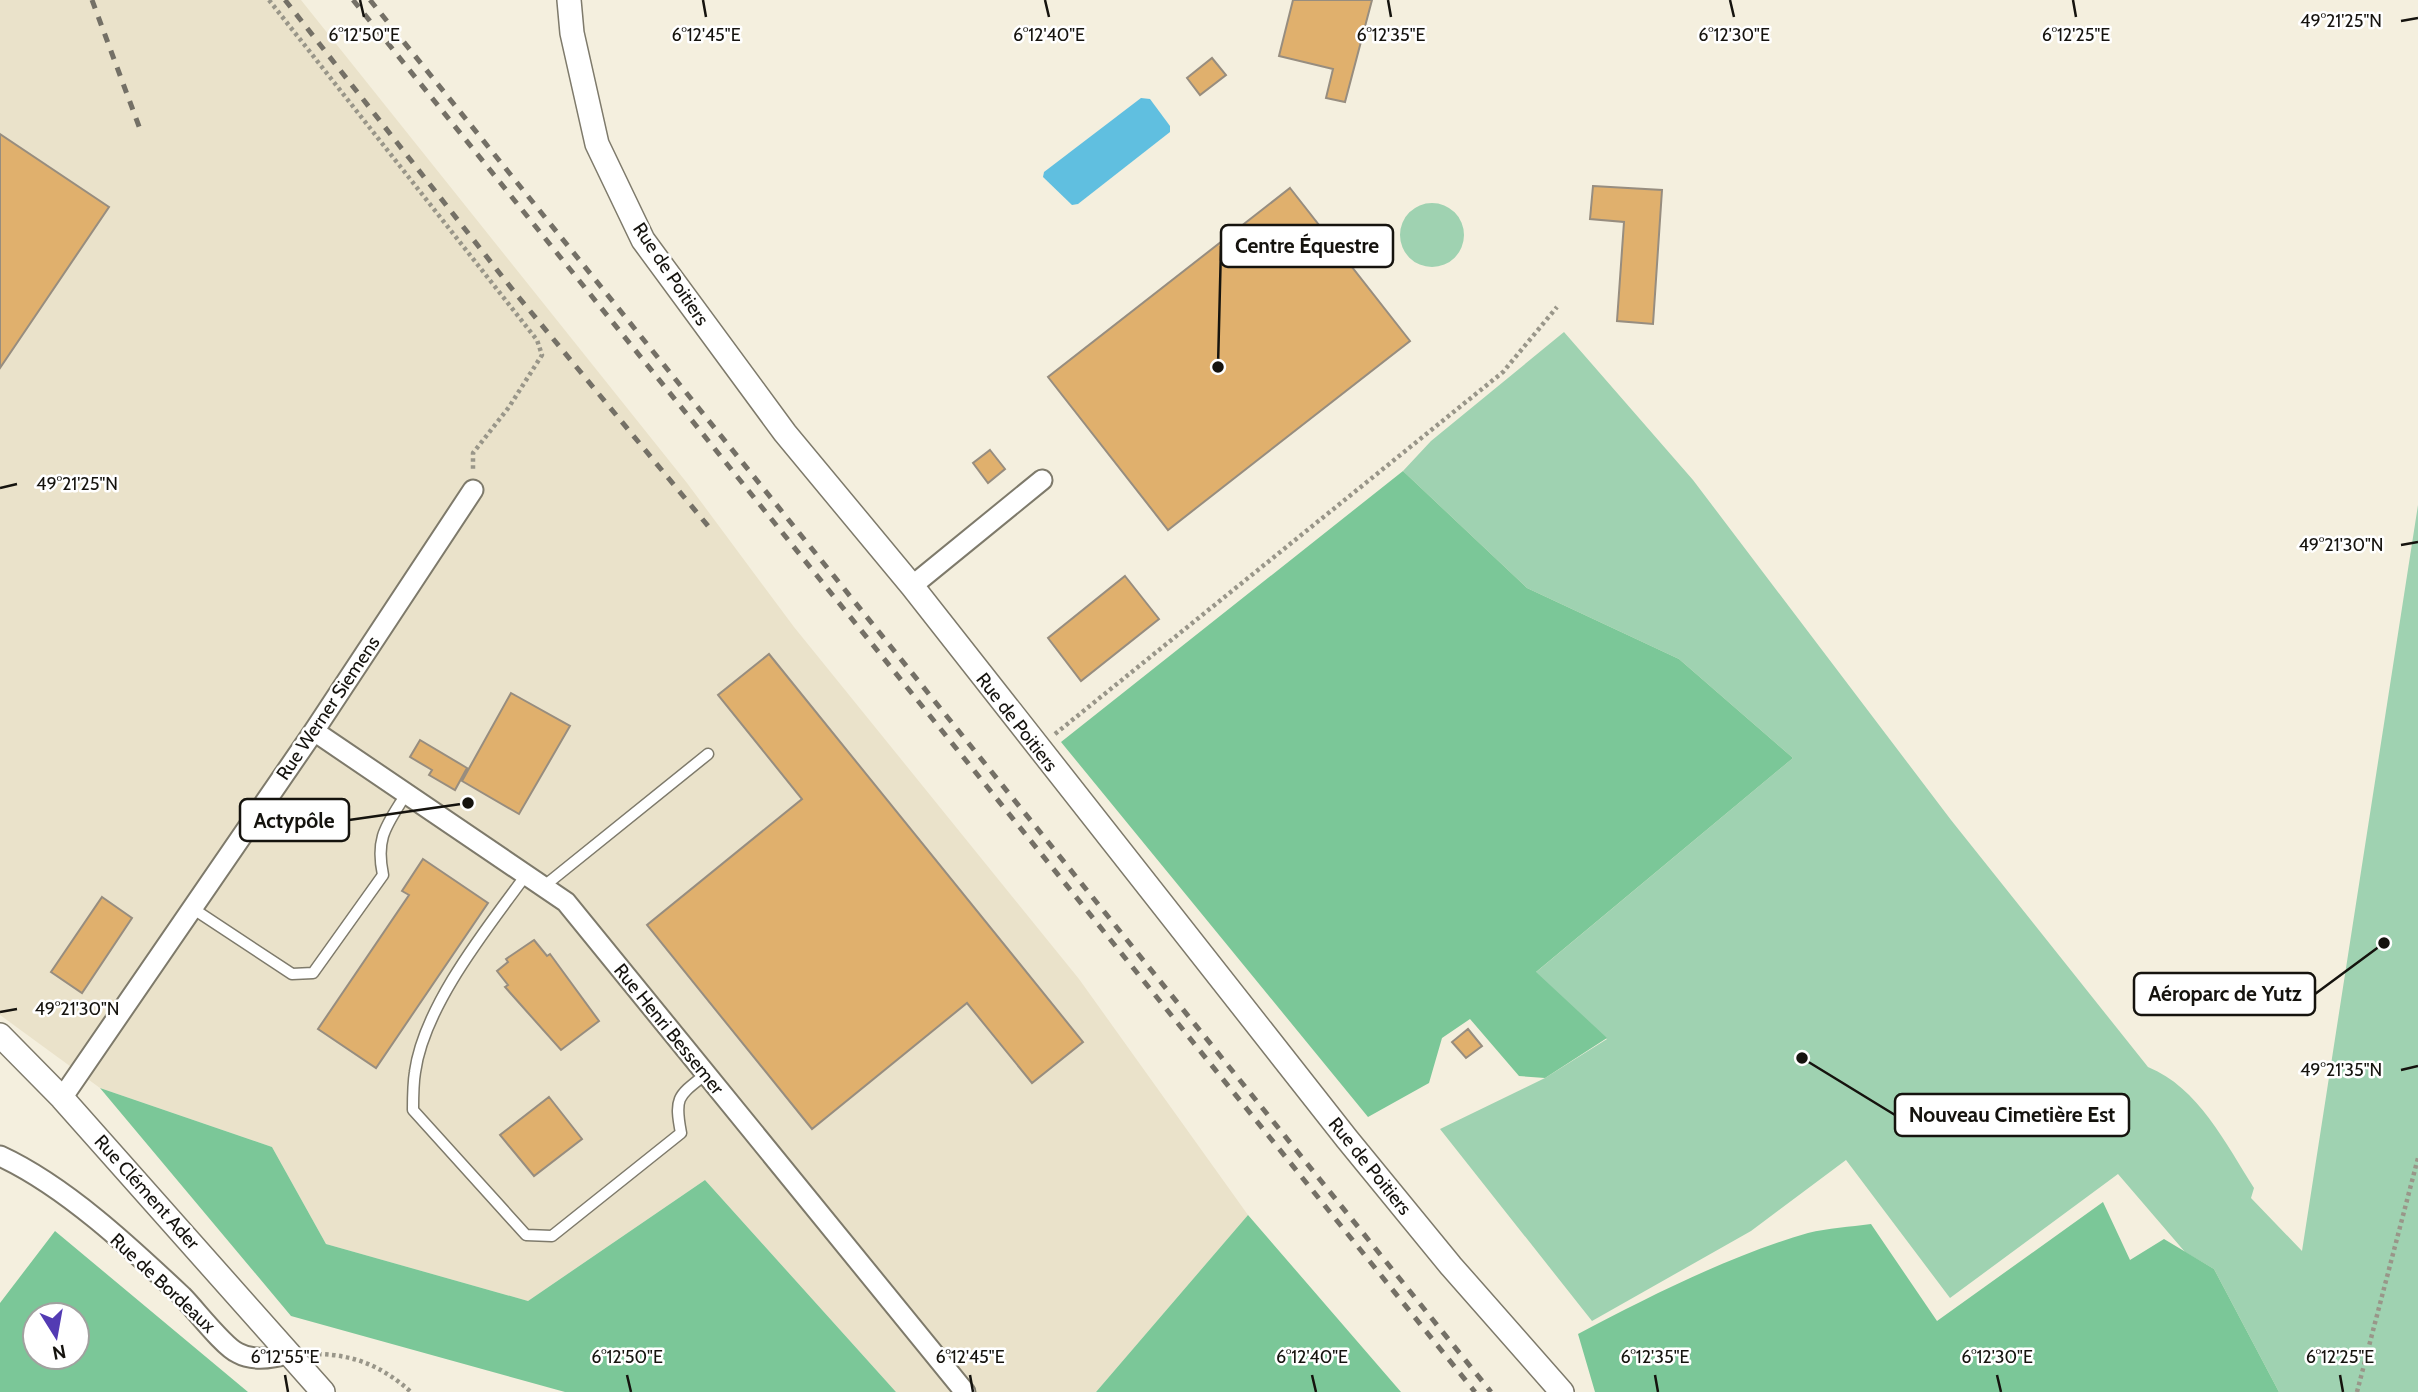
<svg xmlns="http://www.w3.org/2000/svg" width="2418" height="1392" font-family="Cabin,sans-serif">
	<rect width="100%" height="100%" fill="#f4efde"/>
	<path fill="#eae2ca" d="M 0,0 L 301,0 L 687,483 L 794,627 L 1079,979 L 1248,1215 L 1096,1392 L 896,1392 L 705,1180 L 528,1301 L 326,1244 L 272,1147 L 100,1088 L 0,1015 Z"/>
	<path fill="#9fd2b1" d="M1400 235a32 32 0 1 1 64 0a32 32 0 1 1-64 0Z
		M 1564,332 L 1693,480 L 1951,820 L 2148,1067 C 2198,1087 2226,1144 2254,1188 L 2251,1198 L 2302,1251 L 2418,505 L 2418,1392 L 2279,1392 L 2214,1269 L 2185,1252 L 2118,1174 L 1950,1298 L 1846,1160 L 1751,1231 L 1592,1321 L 1440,1129 L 1545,1078 L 1607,1039 L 1535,973 L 1793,758 L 1679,659 L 1527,588 L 1403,471 L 1431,441 Z"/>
	<path fill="#7bc798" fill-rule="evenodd" d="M 1403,471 L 1527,588 L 1679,659 L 1793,758 L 1536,972 L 1607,1038 L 1545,1078 L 1519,1076 L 1470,1019 L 1442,1038 L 1429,1083 L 1368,1117 L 1061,742 Z
		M 100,1088 L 272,1147 L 326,1244 L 528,1301 L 705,1180 L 896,1392 L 565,1392 L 291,1316 Z
		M 2103,1202 L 2130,1260 L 2164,1239 L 2214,1269 L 2279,1392 L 1595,1392 L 1578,1334 C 1650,1296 1729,1256 1808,1233 C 1828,1228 1850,1227 1871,1224 L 1937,1321 Z
		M 1248,1215 L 1401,1392 L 1096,1392 Z
		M 55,1231 L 248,1392 L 0,1392 L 0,1303 ZM 35,1315 L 77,1315 L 77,1357 L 35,1357 Z"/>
	<path fill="#60bfe0" d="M 1141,98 L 1150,99 L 1170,126 L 1170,132 L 1078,204 L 1072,205 L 1043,177 L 1044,172 Z"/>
	<path fill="#e0b06d" stroke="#978d7f" stroke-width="2" d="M 1293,0 L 1372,0 L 1345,102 L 1326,98 L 1333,69 L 1279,56 Z
		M 1212,58 L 1226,75 L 1200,95 L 1187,78 Z
		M 0,134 L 109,207 L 0,368 Z
		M 1593,186 L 1662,190 L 1653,324 L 1617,321 L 1624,222 L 1590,219 Z
		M 1290,188 L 1410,341 L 1168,530 L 1048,377 Z
		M 990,450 L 1005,469 L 988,483 L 973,463 Z
		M 1125,576 L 1159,619 L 1081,681 L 1048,638 Z
		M 769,654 L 1083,1042 L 1032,1083 L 967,1003 L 812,1129 L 647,925 L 802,799 L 718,695 Z
		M 511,693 L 570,726 L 519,814 L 462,781 Z
		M 420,740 L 467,768 L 455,790 L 429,775 L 432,770 L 410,757 Z
		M 423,859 L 488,903 L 376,1068 L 318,1029 L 409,895 L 402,891 Z
		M 102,897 L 132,918 L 82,993 L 51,972 Z
		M 534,940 L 547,956 L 550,954 L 599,1021 L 561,1050 L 505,987 L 508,985 L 497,971 L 508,962 L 506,959 Z
		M 1468,1029 L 1482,1046 L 1466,1058 L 1452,1042 Z
		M 549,1097 L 582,1139 L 534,1176 L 500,1135 Z"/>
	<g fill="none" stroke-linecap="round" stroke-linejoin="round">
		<defs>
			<path id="service" d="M 526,875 C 487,928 424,1006 415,1072 C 413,1084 413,1097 413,1110 L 526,1235 L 552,1236 L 681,1133 C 674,1097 678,1096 706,1074
				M 543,887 L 708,754
				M 192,908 L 292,974 L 313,973 L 383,875 C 375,837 387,825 406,794"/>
			<path id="minor" d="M 912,586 L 1042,480
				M 314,731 L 566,902 L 965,1392
				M 62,1098 L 314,731 L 473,490
				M 0,1156 C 65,1186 130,1247 182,1296 C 195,1309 224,1347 238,1353 C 254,1362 274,1358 290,1353"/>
			<path id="tertiary" d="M 569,0 L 572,33 L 597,144 L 643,240 L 785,433 L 912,586 L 1347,1139 L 1451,1266 L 1562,1392
				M 0,1035 L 62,1098 L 323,1392"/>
		</defs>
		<use href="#service" stroke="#7e7a6b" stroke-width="13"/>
		<use href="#minor" stroke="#7e7a6b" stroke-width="23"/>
		<use href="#tertiary" stroke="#7e7a6b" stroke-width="26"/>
		<path stroke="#999689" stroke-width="4.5" stroke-dasharray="3.5 3.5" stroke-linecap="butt" d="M 269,0 L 537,340 L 542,355 L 509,407 L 473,453 L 473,472
			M 1055,734 L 1503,372 L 1557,307
			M 318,1354 C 356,1355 383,1367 411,1392
			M 2357,1392 L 2418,1158"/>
		<use href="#service" stroke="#fff" stroke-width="10"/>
		<use href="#minor" stroke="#fff" stroke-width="19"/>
		<use href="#tertiary" stroke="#fff" stroke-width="23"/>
		<path stroke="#747066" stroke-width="5" stroke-dasharray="9 9" stroke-linecap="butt" d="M 92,0 L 140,129
			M 285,0 L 516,294 L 713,532
			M 353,0 L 1475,1392
			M 370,0 L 1491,1392"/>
	</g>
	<path fill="none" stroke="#15130e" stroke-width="2.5" d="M 360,0 L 364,17M 703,0 L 706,17M 1045,0 L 1049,17M 1388,0 L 1391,17M 1730,0 L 1734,17M 2073,0 L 2076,17M 2401,21 L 2418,18M 0,488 L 17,484M 2401,545 L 2418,542M 0,1012 L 17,1009M 2401,1070 L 2418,1066M 285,1375 L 288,1392M 627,1375 L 631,1392M 970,1375 L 973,1392M 1312,1375 L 1316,1392M 1655,1375 L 1658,1392M 1997,1375 L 2001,1392M 2340,1375 L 2343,1392"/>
	<g text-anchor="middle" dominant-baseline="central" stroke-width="5" stroke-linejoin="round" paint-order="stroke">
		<g font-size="19" fill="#15130e" stroke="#fff">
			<text transform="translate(671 274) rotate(56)">Rue de Poitiers</text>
			<text transform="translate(328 708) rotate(-56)">Rue Werner Siemens</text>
			<text transform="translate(1017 722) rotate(52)">Rue de Poitiers</text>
			<text transform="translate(669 1029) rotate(51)">Rue Henri Bessemer</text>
			<text transform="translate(1370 1166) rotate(51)">Rue de Poitiers</text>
			<text transform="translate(147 1192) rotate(48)">Rue Clément Ader</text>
			<text transform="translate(163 1283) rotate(43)">Rue de Bordeaux</text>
		</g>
	</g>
	<g font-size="18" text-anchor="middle" fill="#15130e" stroke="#fff" stroke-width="5" stroke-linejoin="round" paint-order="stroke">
		<text x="2341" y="27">49°21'25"N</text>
		<text x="364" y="41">6°12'50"E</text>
		<text x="706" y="41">6°12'45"E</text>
		<text x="1049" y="41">6°12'40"E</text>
		<text x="1391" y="41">6°12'35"E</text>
		<text x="1734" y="41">6°12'30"E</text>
		<text x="2076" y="41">6°12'25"E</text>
		<text x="77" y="490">49°21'25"N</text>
		<text x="2341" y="551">49°21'30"N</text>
		<text x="77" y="1015">49°21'30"N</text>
		<text x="2341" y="1076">49°21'35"N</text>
		<text x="285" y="1363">6°12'55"E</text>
		<text x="627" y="1363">6°12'50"E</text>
		<text x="970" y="1363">6°12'45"E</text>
		<text x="1312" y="1363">6°12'40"E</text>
		<text x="1655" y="1363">6°12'35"E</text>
		<text x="1997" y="1363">6°12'30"E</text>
		<text x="2340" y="1363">6°12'25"E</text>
	</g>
	<path fill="none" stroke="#15130e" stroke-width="2.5" d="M1218 367L1221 246M468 803L349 820M2384 943L2315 994M1802 1058L1895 1115"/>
	<g fill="#15130e" stroke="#fff" stroke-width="2.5">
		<circle cx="1218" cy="367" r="7"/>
		<circle cx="468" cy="803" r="7"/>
		<circle cx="2384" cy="943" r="7"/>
		<circle cx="1802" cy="1058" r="7"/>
	</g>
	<g fill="#fff" stroke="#15130e" stroke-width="2.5">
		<rect x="1221" y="225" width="172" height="42" rx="7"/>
		<rect x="240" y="799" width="109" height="42" rx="7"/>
		<rect x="2134" y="973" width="181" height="42" rx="7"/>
		<rect x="1895" y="1094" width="234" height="42" rx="7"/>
	</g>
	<g font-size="21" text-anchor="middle" font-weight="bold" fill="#15130e">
		<text x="1307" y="253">Centre Équestre</text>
		<text x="294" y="828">Actypôle</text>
		<text x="2225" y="1001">Aéroparc de Yutz</text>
		<text x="2012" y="1122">Nouveau Cimetière Est</text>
	</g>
	<g transform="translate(56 1336) rotate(169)"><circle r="33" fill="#ffffff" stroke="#a1a19f" stroke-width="2"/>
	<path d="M0-5L12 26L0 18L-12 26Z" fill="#533bb3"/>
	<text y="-10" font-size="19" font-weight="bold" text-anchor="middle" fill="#15130e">N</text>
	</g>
</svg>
